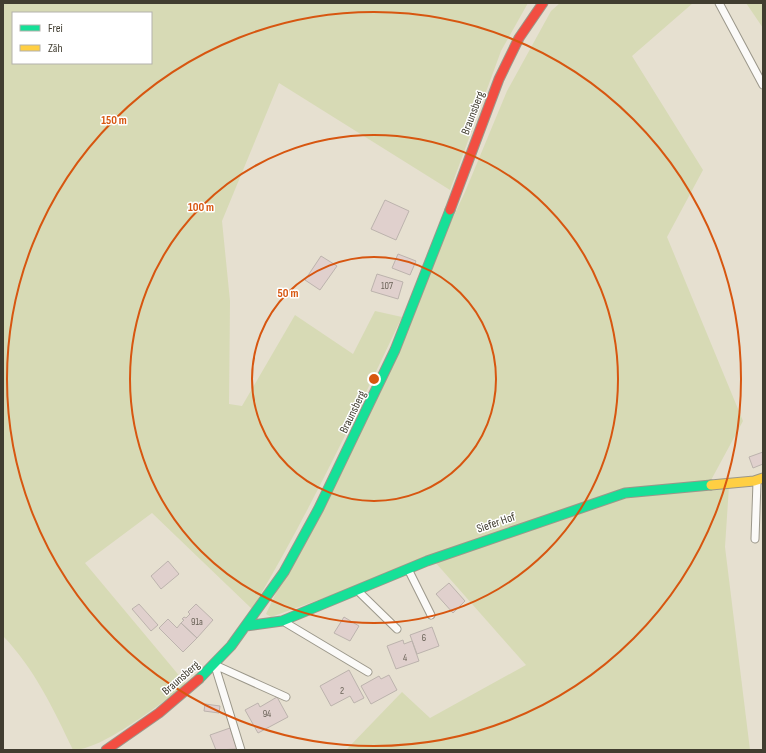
<svg xmlns="http://www.w3.org/2000/svg" width="766" height="753" font-family="'Sofia Sans Condensed',sans-serif">
	<rect width="100%" height="100%" fill="#e6e0d0"/>
	<path fill="#d7dab5" fill-rule="evenodd" d="M 3,3 L 528,3 L 501,51 L 450,190 L 279,83 L 222,221 L 230,301 L 229,404 L 242,406 L 295,315 L 353,354 L 375,311 L 402,317 C 355,416 308,515 252,609 L 152,513 L 85,563 L 187,685 C 160,703 103,750 73,750 C 54,710 34,668 3,636 ZM 13,13 L 151,13 L 151,63 L 13,63 Z
		M 560,3 L 693,3 L 632,56 L 703,170 L 667,237 L 743,421 L 710,482 L 624,490 L 271,617 L 266,614 L 465,192 L 507,91 L 551,11 Z
		M 746,3 L 763,3 L 763,28 Z
		M 729,486 L 725,547 L 750,750 L 346,750 L 402,692 L 430,718 L 526,665 L 435,562 L 626,496 Z"/>
	<path fill="#e0d0cd" stroke="#bcb3ad" d="M 385,200 L 409,211 L 396,240 L 371,229 Z
		M 398,254 L 416,261 L 410,275 L 392,268 Z
		M 321,256 L 337,266 L 320,290 L 305,280 Z
		M 377,274 L 403,282 L 398,299 L 371,291 Z
		M 763,452 L 763,464 L 753,468 L 749,457 Z
		M 168,561 L 179,574 L 161,589 L 151,576 Z
		M 449,583 L 465,601 L 453,613 L 436,594 Z
		M 139,604 L 158,625 L 151,631 L 132,609 Z
		M 196,604 L 213,620 L 197,638 L 181,623 L 184,620 L 182,619 L 184,617 L 186,618 L 190,614 L 188,612 Z
		M 344,617 L 359,626 L 350,641 L 334,633 Z
		M 168,619 L 177,628 L 181,623 L 197,638 L 183,652 L 159,628 Z
		M 432,627 L 439,646 L 417,654 L 410,635 Z
		M 403,640 L 404,644 L 412,641 L 419,661 L 396,669 L 387,646 Z
		M 349,670 L 364,698 L 354,703 L 350,696 L 331,706 L 320,686 Z
		M 389,675 L 397,690 L 371,704 L 361,686 L 379,676 L 381,679 Z
		M 277,697 L 288,717 L 258,733 L 245,710 L 258,703 L 260,707 Z
		M 205,704 L 220,706 L 219,713 L 204,711 Z
		M 230,728 L 237,749 L 216,750 L 210,735 Z"/>
	<g fill="none" stroke-linecap="round" stroke-linejoin="round">
		<defs>
			<path id="lane" d="M 719,3 L 763,85
				M 755,539 L 757,482
				M 408,569 L 431,615
				M 358,591 L 397,629
				M 286,623 L 368,672
				M 215,665 L 286,697
				M 215,666 L 241,750"/>
			<path id="fast" d="M 246,626 L 282,621 L 427,561 L 625,493 L 711,485
				M 199,679 L 231,646 L 284,572 L 319,508 L 395,350 L 450,210"/>
			<path id="slow" d="M 711,485 L 754,481 L 763,478"/>
			<path id="jam" d="M 450,210 L 499,79 L 519,38 L 543,3
				M 106,750 L 159,713 L 199,679"/>
		</defs>
		<use href="#lane" stroke="#9b978a" stroke-width="9"/>
		<use href="#fast" stroke="#9b978a" stroke-width="11"/>
		<use href="#slow" stroke="#9b978a" stroke-width="11"/>
		<use href="#jam" stroke="#9b978a" stroke-width="11"/>
		<use href="#lane" stroke="#fbfaf8" stroke-width="7"/>
		<use href="#fast" stroke="#16e098" stroke-width="9"/>
		<use href="#slow" stroke="#ffcf43" stroke-width="9"/>
		<use href="#jam" stroke="#f24e42" stroke-width="9"/>
	</g>
	<g fill="none" stroke="#d75610" stroke-width="2">
		<circle cx="374" cy="379" r="122"/>
		<circle cx="374" cy="379" r="244"/>
		<circle cx="374" cy="379" r="367"/>
	</g>
	<g text-anchor="middle" dominant-baseline="central" stroke-width="3" stroke-linejoin="round" paint-order="stroke">
		<g font-size="10" fill="#696257">
			<text x="387" y="286">107</text>
			<text x="197" y="622">91a</text>
			<text x="424" y="638">6</text>
			<text x="405" y="658">4</text>
			<text x="342" y="691">2</text>
			<text x="267" y="714">94</text>
		</g>
		<g font-size="12" fill="#413d30" stroke="#fff">
			<text transform="translate(473 113) rotate(-69)">Braunsberg</text>
			<text transform="translate(353 412) rotate(-64)">Braunsberg</text>
			<text transform="translate(496 523) rotate(-19)">Siefer Hof</text>
			<text transform="translate(181 678) rotate(-41)">Braunsberg</text>
		</g>
	</g>
	<circle cx="374" cy="379" r="6" fill="#d75610" stroke="#fff" stroke-width="2"/>
	<g font-size="12" text-anchor="middle" font-weight="bold" fill="#d75610" stroke="#fff" stroke-width="3" stroke-linejoin="round" paint-order="stroke">
		<text x="114" y="124">150 m</text>
		<text x="201" y="211">100 m</text>
		<text x="288" y="297">50 m</text>
	</g>
	<rect width="766" height="753" fill="none" stroke="#413d30" stroke-width="8"/>
	<rect x="12" y="12" width="140" height="52" fill="#ffffff" stroke="#b3b1ac"/>
	<rect x="20" y="25" width="20" height="6" fill="#16e098" stroke="#b3b1ac"/>
	<text x="48" y="32" font-size="12" fill="#413d30">Frei</text>
	<rect x="20" y="45" width="20" height="6" fill="#ffcf43" stroke="#b3b1ac"/>
	<text x="48" y="52" font-size="12" fill="#413d30">Zäh</text>
</svg>
